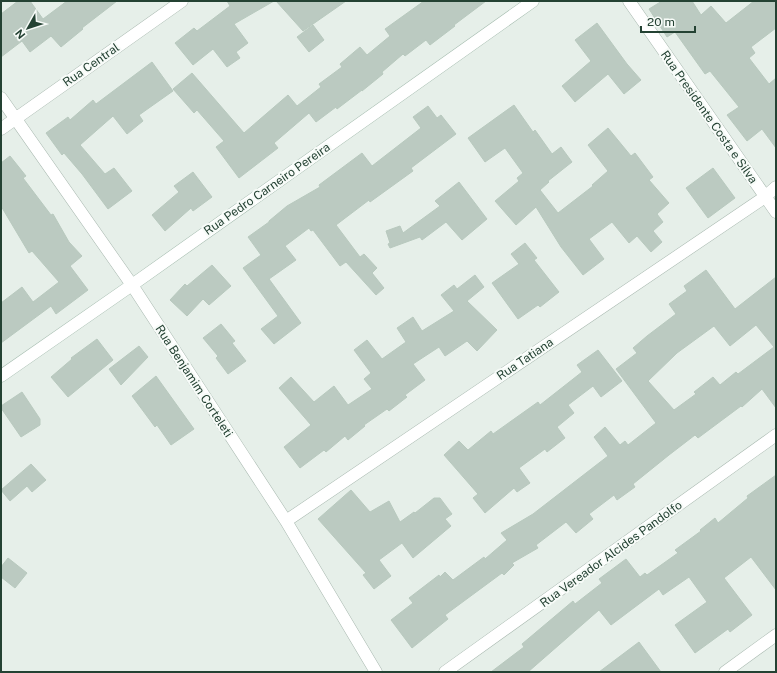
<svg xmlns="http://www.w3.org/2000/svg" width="777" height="673" font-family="'Public Sans',sans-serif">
	<rect width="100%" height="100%" fill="#e6efe9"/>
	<path fill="#bbcac1" stroke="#b8c9be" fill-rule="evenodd" d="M 18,1 L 30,1 L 43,19 L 67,1 L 117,1 L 82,28 L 83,29 L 61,47 L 51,36 L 30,52 L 22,41 L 1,57 L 1,14 Z
		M 227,1 L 274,1 L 234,24 L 248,43 L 236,52 L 240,58 L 227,67 L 213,49 L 193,65 L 175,43 L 194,28 L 197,31 L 230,6 Z
		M 276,1 L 346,1 L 303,31 Z
		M 424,1 L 486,1 L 454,25 L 455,26 L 430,45 L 426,40 L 405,56 L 403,54 L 382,72 L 383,74 L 362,91 L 362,90 L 337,109 L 336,107 L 316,122 L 309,113 L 274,143 L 278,148 L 239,178 L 216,147 L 224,141 L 197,110 L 194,113 L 173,89 L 192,73 L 244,133 L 288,95 L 297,106 L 321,87 L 319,84 L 342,67 L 340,64 L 360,47 L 367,55 L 390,36 L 385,29 Z
		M 662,1 L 692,1 L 701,15 L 711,6 L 726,23 L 754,1 L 776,1 L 776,28 L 751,47 L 755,53 L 749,58 L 769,84 L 776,78 L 776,148 L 762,129 L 747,141 L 727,115 L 739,107 L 710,71 L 705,74 L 675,32 L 667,37 L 649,9 Z
		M 597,23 L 627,64 L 641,80 L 624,94 L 608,74 L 575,102 L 562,86 L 591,61 L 575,40 Z
		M 313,25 L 324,40 L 309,52 L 297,37 Z
		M 152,62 L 173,91 L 139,115 L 143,121 L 127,134 L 113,116 L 80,145 L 105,174 L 114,168 L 132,191 L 108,209 L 82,174 L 64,153 L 62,155 L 46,133 L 68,117 L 70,120 L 93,100 L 96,104 Z
		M 514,105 L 533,132 L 535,130 L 552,154 L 561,147 L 572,162 L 548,181 L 549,182 L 540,190 L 558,213 L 593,186 L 592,185 L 608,171 L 588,145 L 608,128 L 631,156 L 635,153 L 653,177 L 649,180 L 669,203 L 657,214 L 663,222 L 653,231 L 662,242 L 651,252 L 637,236 L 629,243 L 612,222 L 589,239 L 604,259 L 583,275 L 561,247 L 536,207 L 516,225 L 495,201 L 519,181 L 517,178 L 523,173 L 505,148 L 485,162 L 468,138 Z
		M 428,106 L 437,118 L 441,115 L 456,134 L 411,168 L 413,171 L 370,202 L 369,200 L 336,225 L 360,257 L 364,254 L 377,268 L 372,273 L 384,288 L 376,295 L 346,262 L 340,266 L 313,230 L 311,231 L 309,228 L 285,246 L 296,260 L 269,279 L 301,323 L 274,344 L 261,329 L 278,316 L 243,268 L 261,255 L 248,237 L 269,222 L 269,221 L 287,206 L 320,187 L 319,185 L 362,153 L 372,166 L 421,128 L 413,117 Z
		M 10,156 L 26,176 L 23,178 L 51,215 L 53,214 L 69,242 L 82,256 L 70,266 L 88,290 L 56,314 L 51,306 L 1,343 L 1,303 L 22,287 L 33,302 L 59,282 L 32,251 L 29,253 L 1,206 L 1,163 Z
		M 713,168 L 735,198 L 708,218 L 686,188 Z
		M 193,172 L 212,197 L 193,211 L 191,208 L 165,231 L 152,215 L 179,192 L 174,186 Z
		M 459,182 L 487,219 L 462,240 L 446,222 L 422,240 L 420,237 L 390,248 L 388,244 L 390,243 L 386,231 L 400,226 L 403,233 L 440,206 L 435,201 Z
		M 525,243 L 537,258 L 534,260 L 559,292 L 540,307 L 538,305 L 518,319 L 492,283 L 519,264 L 511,254 Z
		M 212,265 L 231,286 L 209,305 L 203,299 L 187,316 L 170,300 L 185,284 L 187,286 Z
		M 706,270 L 735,309 L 776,277 L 776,408 L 762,389 L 742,407 L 741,406 L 698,438 L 695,435 L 669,455 L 633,484 L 635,487 L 617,500 L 614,495 L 589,514 L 593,519 L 576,533 L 566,522 L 536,545 L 538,548 L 512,563 L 514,565 L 504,575 L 502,573 L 445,615 L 448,619 L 412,648 L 391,620 L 413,603 L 409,598 L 439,575 L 440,577 L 445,572 L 453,580 L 484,557 L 485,559 L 507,540 L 501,533 L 533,514 L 608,456 L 594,437 L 605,427 L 620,445 L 625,441 L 628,445 L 656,423 L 616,369 L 637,353 L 633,348 L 647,336 L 676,314 L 669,304 L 687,291 L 684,286 ZM 756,325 L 774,347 L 738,374 L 736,372 L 720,385 L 713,377 L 694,392 L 696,394 L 674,410 L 648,381 L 677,353 L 714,326 L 730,346 Z
		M 475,275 L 484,287 L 467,301 L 497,330 L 477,351 L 467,341 L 445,356 L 439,347 L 413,364 L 425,380 L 405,395 L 407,397 L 389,411 L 387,409 L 364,425 L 365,426 L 348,440 L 345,436 L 326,452 L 324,450 L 300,468 L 284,447 L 311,425 L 279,388 L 291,377 L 314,402 L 334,386 L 348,405 L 372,389 L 364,379 L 371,373 L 354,350 L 367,340 L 382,359 L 406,342 L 397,328 L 413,317 L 422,331 L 454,311 L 441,295 L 454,285 L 457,289 Z
		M 221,324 L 235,341 L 232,343 L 246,361 L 228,374 L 216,358 L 218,356 L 203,338 Z
		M 97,339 L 113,360 L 68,397 L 51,377 L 72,359 L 71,358 Z
		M 139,346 L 148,357 L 121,385 L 109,369 Z
		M 598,350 L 622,381 L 601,397 L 593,386 L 568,405 L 574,413 L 557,427 L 565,438 L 547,452 L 545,449 L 519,468 L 530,483 L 517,492 L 514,488 L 485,513 L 473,498 L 478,494 L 444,455 L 459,441 L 468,450 L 491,431 L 493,434 L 538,402 L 540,405 L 582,372 L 577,365 Z
		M 156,376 L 194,429 L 171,445 L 157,425 L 155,427 L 132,396 Z
		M 22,392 L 40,419 L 40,425 L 21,437 L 1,408 L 1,406 Z
		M 31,464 L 46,480 L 32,492 L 27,486 L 10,501 L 1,490 Z
		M 776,475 L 776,590 L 751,557 L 724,578 L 752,615 L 730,632 L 728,629 L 695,653 L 675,625 L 707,602 L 689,577 L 663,595 L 659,589 L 611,625 L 599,610 L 528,672 L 491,672 L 524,647 L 522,644 L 573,601 L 575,604 L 602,583 L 599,579 L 626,559 L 640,577 L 645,573 L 647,575 L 678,553 L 675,550 L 701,531 L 700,530 L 715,518 L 718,523 L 748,498 L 747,496 Z
		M 351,490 L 370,512 L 389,501 L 400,522 L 414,512 L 415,513 L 434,498 L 440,498 L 452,514 L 445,519 L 451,526 L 413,558 L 402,543 L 379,560 L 391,576 L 374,589 L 363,575 L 366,573 L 318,519 Z
		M 8,558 L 27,573 L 15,588 L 1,577 L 1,567 Z
		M 639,642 L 661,672 L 599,672 Z"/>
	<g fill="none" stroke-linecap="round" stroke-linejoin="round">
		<defs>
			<path id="street" d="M 629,1 L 776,212
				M 1,98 L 132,285 L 286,521 L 376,672
				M 1,129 L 182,1
				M 286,521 L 765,197 L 776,187
				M 445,672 L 776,435
				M 725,672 L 776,635"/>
			<path id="secondary" d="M 1,376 L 132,285 L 533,1"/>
		</defs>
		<use href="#street" stroke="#a8b8af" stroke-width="13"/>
		<use href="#secondary" stroke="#a4bbae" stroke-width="13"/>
		<use href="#street" stroke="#fff" stroke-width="12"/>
		<use href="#secondary" stroke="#fff" stroke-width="12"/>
	</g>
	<g text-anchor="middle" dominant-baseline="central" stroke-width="4" stroke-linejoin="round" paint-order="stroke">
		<g font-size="12" fill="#244233" stroke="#f7fbf8">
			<text transform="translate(91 65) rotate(-35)">Rua Central</text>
			<text transform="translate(709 117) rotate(55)">Rua Presidente Costa e Silva</text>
			<text transform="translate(267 189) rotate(-35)">Rua Pedro Carneiro Pereira</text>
			<text transform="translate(525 359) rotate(-34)">Rua Tatiana</text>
			<text transform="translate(194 381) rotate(57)">Rua Benjamim Corteleti</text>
			<text transform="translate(611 554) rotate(-36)">Rua Vereador Alcides Pandolfo</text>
		</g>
	</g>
	<rect width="777" height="673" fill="none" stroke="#244233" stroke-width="4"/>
	<g transform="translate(28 28) rotate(231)" stroke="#f7fbf8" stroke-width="3" paint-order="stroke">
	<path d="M0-3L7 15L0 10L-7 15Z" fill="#244233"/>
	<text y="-6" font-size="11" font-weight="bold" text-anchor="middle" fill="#244233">N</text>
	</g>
	<path d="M641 26v6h54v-6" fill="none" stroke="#244233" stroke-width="2"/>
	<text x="647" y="26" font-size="12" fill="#244233" stroke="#f7fbf8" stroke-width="3" paint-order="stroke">20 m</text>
</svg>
